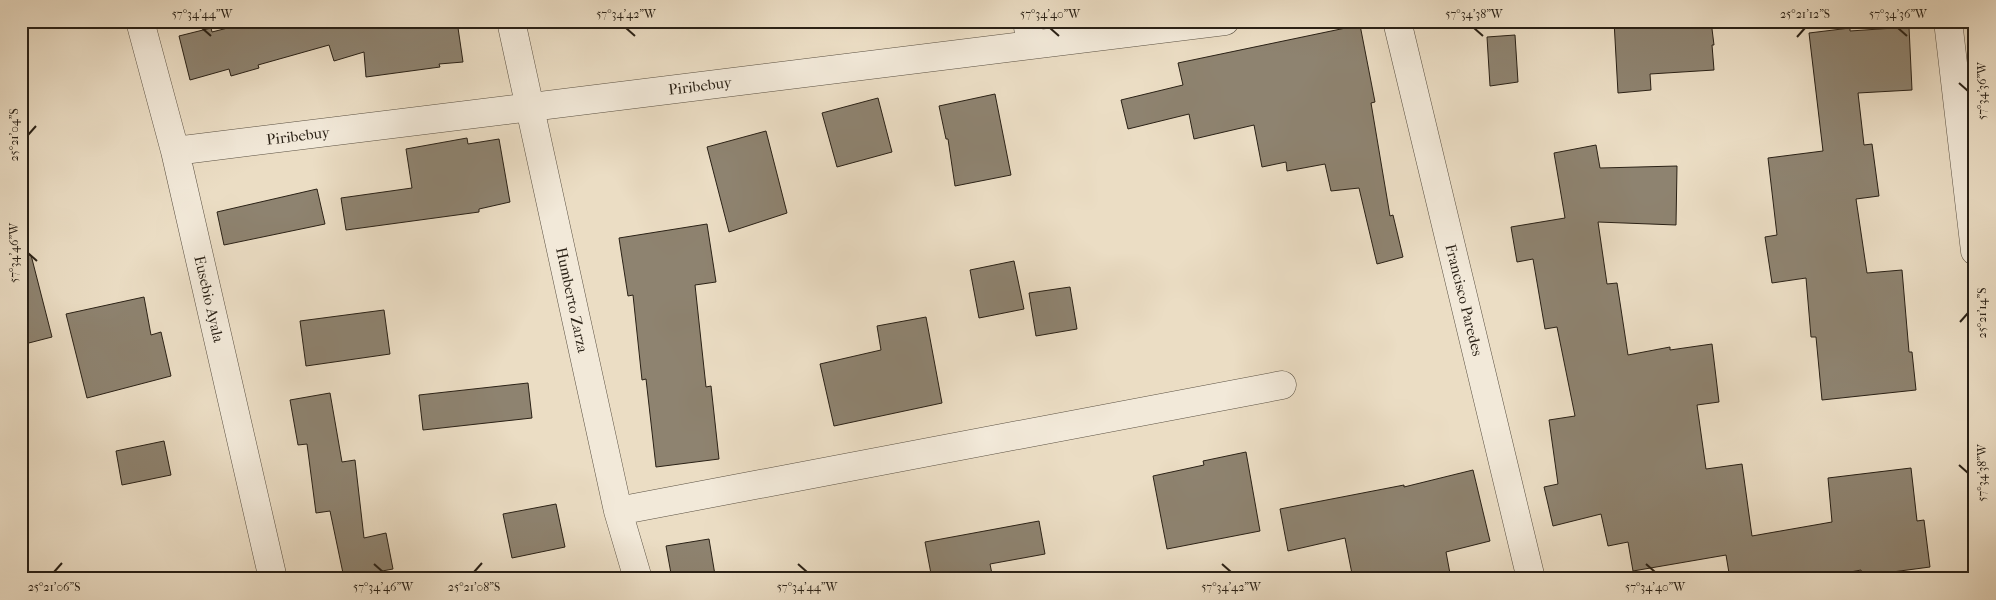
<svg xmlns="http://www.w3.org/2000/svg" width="1996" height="600" font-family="'IM FELL French Canon',serif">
	<rect width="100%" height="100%" fill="#ebddc4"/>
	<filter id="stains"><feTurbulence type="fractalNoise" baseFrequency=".004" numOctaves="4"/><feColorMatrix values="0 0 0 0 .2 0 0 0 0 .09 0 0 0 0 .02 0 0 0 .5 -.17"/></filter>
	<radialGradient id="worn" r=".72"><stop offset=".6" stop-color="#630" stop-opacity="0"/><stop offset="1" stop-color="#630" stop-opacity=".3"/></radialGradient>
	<path fill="#8e8370" stroke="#2a2116" d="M 255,21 L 457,21 L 463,62 L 439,64 L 440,67 L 366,77 L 364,52 L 334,61 L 329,45 L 258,65 L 259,68 L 231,76 L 229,69 L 190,80 L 179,36 L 211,28 L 212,32 Z
		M 1614,21 L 1711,21 L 1714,45 L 1712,45 L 1714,70 L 1650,74 L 1651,90 L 1618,93 Z
		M 1360,25 L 1375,102 L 1371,103 L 1390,216 L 1393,215 L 1403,257 L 1377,264 L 1359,188 L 1331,191 L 1325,164 L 1287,171 L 1286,162 L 1262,167 L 1254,125 L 1194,139 L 1189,114 L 1128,129 L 1121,100 L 1183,85 L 1178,63 Z
		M 1909,27 L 1912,90 L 1858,93 L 1864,145 L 1872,144 L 1879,196 L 1856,199 L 1867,273 L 1902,270 L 1909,352 L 1912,352 L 1916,390 L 1822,400 L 1816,337 L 1811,337 L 1806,278 L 1772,283 L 1765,237 L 1777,235 L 1768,158 L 1823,151 L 1809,33 L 1850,28 L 1850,31 Z
		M 1515,35 L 1518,82 L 1490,86 L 1487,37 Z
		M 995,94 L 1011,175 L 955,186 L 948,139 L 946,139 L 939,106 Z
		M 878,98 L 892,152 L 837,167 L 822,113 Z
		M 766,131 L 787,213 L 729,232 L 707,147 Z
		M 467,138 L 468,144 L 499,139 L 510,202 L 479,209 L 479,212 L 346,230 L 341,198 L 412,188 L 406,149 Z
		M 1596,145 L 1600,168 L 1677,166 L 1676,225 L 1598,222 L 1607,284 L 1617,283 L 1628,355 L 1670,347 L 1670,350 L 1712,344 L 1719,402 L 1697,405 L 1706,469 L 1742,464 L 1752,536 L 1832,522 L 1828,478 L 1911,468 L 1917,521 L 1924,520 L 1930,567 L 1862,576 L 1861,570 L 1813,579 L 1730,579 L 1726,555 L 1633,571 L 1628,542 L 1608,546 L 1601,514 L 1553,526 L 1544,487 L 1558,484 L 1549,420 L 1575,416 L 1557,327 L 1545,329 L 1533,259 L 1517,262 L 1511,227 L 1565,218 L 1554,153 Z
		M 317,189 L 325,224 L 224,245 L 217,212 Z
		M 707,224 L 716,282 L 695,285 L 706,387 L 711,386 L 719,459 L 656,467 L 646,379 L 642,380 L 633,295 L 628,296 L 619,238 Z
		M 31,255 L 52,337 L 21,345 L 21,256 Z
		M 1014,261 L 1024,309 L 979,318 L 970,270 Z
		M 1070,287 L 1077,329 L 1036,336 L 1029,293 Z
		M 144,297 L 151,335 L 161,332 L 171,376 L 87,398 L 66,314 Z
		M 384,310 L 390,354 L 306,366 L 300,321 Z
		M 926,317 L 942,403 L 834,426 L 820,364 L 881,350 L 877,326 Z
		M 528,383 L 532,418 L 423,430 L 419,395 Z
		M 330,393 L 342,462 L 355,460 L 364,538 L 386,533 L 393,569 L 344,578 L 330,511 L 316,513 L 307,444 L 298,445 L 290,400 Z
		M 164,441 L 171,475 L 122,485 L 116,451 Z
		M 1246,452 L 1260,531 L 1167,549 L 1153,476 L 1204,465 L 1203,461 Z
		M 1473,470 L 1490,541 L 1446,552 L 1451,579 L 1353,579 L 1345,538 L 1288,551 L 1280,509 L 1404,485 L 1404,487 Z
		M 556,504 L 565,547 L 512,558 L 503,514 Z
		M 1039,521 L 1045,554 L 990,564 L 993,579 L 932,579 L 925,542 Z
		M 709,539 L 715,575 L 696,579 L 672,579 L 666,546 Z"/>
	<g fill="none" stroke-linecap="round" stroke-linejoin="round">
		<defs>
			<path id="minor" d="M 140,21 L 175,151 L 273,579
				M 511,21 L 618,511 L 638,579
				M 1027,21 L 1031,45
				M 1397,21 L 1531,579
				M 1948,21 L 1975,251
				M 175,151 L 1225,21
				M 618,511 L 1282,385"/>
		</defs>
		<use href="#minor" stroke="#5a5042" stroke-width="29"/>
		<use href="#minor" stroke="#f2e9d9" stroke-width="28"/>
	</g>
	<path fill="none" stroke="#2a2116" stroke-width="2" d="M 202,28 L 211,36M 626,28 L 635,36M 1050,28 L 1059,36M 1474,28 L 1483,36M 1898,28 L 1907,36M 1797,37 L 1805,28M 1959,83 L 1968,91M 28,135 L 36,126M 28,253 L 37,261M 1960,322 L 1968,313M 1959,465 L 1968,473M 374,564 L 383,572M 798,564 L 807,572M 1222,564 L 1231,572M 1646,564 L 1655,572M 54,572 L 62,563M 474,572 L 482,563"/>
	<g text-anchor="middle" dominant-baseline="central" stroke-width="5" stroke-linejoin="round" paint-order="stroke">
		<g font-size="15" fill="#2a2116" stroke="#f2e9d9">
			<text transform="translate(700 86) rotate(-7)">Piribebuy</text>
			<text transform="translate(298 136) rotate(-7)">Piribebuy</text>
			<text transform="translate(209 299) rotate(77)">Eusebio Ayala</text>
			<text transform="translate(572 300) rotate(78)">Humberto Zarza</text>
			<text transform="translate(1464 300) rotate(76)">Francisco Paredes</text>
		</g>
	</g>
	<rect width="1996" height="600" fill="none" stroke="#ebddc4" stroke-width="55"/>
	<rect x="28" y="28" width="1940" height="544" fill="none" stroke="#2a2116" stroke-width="2"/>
	<g font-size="12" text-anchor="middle" fill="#2a2116">
		<text x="202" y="18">57°34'44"W</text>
		<text x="626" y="18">57°34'42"W</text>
		<text x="1050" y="18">57°34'40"W</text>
		<text x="1474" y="18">57°34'38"W</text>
		<text x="1805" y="18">25°21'12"S</text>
		<text x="1898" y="18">57°34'36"W</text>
		<text transform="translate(1982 91) rotate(-90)" y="4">57°34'36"W</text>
		<text transform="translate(14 135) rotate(-90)" y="4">25°21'04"S</text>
		<text transform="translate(14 253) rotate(-90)" y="4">57°34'46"W</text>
		<text transform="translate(1982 313) rotate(-90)" y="4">25°21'14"S</text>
		<text transform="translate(1982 473) rotate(-90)" y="4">57°34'38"W</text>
		<text x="54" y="591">25°21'06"S</text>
		<text x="383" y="591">57°34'46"W</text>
		<text x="474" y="591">25°21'08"S</text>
		<text x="807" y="591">57°34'44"W</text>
		<text x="1231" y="591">57°34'42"W</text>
		<text x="1655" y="591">57°34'40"W</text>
	</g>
	<rect width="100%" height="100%" filter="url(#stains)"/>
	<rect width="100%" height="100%" fill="url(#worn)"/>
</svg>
